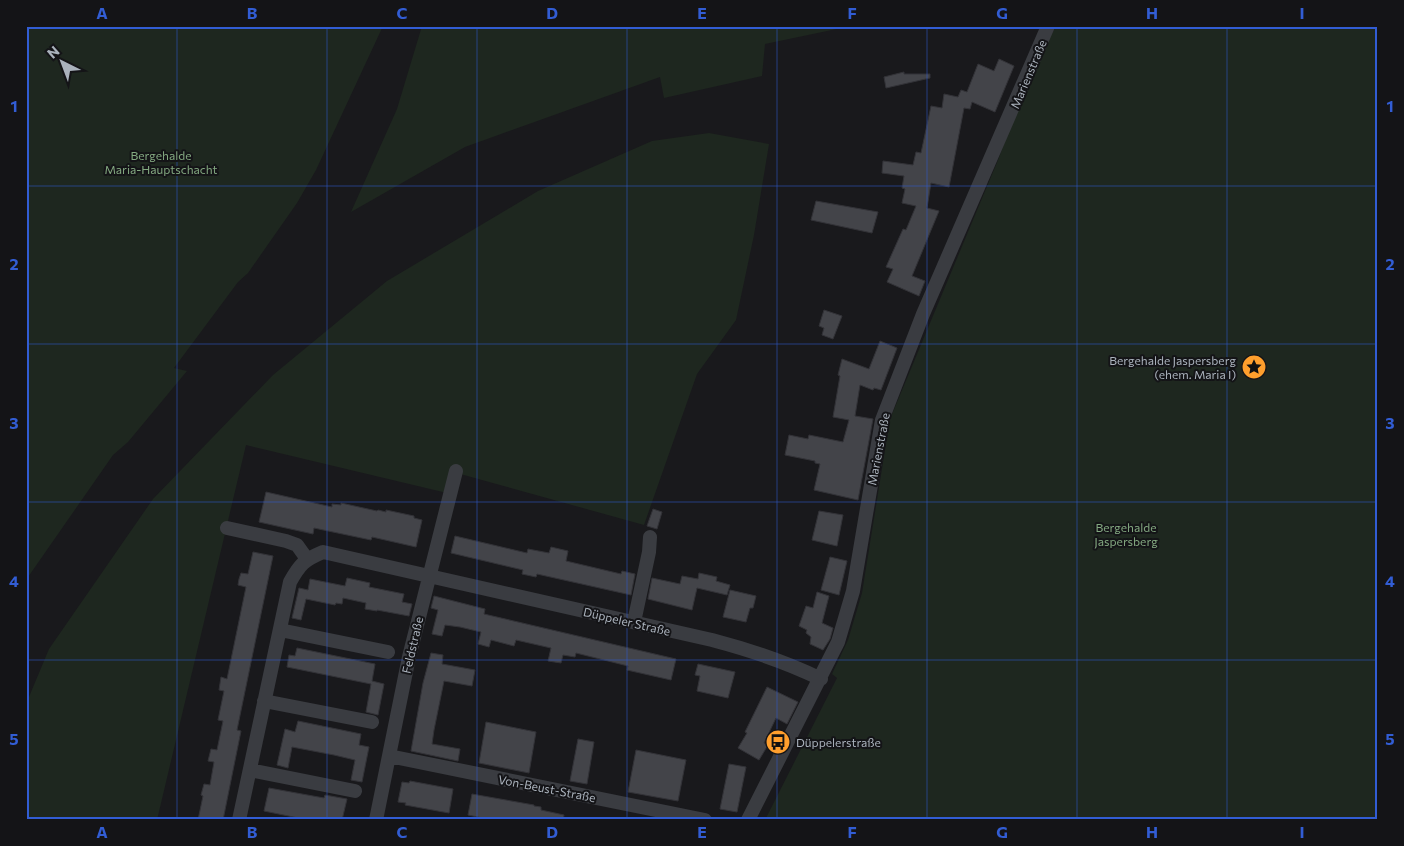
<svg xmlns="http://www.w3.org/2000/svg" width="1404" height="846" font-family="Commissioner,sans-serif">
	<rect width="100%" height="100%" fill="#19191c"/>
	<path fill="#1e271f" d="M 26,26 L 383,26 L 316,170 L 297,203 L 248,273 L 238,282 L 174,368 L 187,371 L 128,442 L 113,455 L 26,580 Z
		M 422,26 L 851,26 L 765,44 L 762,76 L 664,98 L 660,77 L 465,147 L 351,212 L 397,109 Z
		M 1056,26 L 1378,26 L 1378,820 L 765,820 L 837,678 L 832,674 L 848,640 L 862,593 L 890,419 L 998,160 L 1027,82 Z
		M 709,133 L 769,144 L 754,235 L 736,320 L 697,374 L 644,525 L 453,472 L 447,493 L 246,445 L 157,820 L 26,820 L 26,704 L 49,649 L 153,499 L 273,375 L 387,281 L 538,191 L 652,141 Z"/>
	<path fill="#434449" stroke="#333338" d="M 999,59 L 1014,66 L 995,112 L 972,102 L 970,109 L 964,108 L 949,187 L 931,183 L 927,208 L 939,211 L 912,276 L 925,281 L 919,296 L 887,282 L 893,269 L 886,267 L 903,229 L 906,230 L 916,206 L 902,203 L 905,189 L 902,188 L 904,176 L 882,173 L 883,161 L 913,165 L 916,152 L 921,153 L 931,106 L 942,108 L 944,94 L 958,97 L 961,90 L 967,92 L 978,64 L 994,71 Z
		M 904,72 L 904,74 L 930,74 L 930,78 L 886,88 L 884,77 Z
		M 816,201 L 878,212 L 872,233 L 811,220 Z
		M 824,310 L 842,316 L 833,339 L 822,335 L 824,328 L 819,326 Z
		M 880,341 L 897,348 L 881,390 L 874,388 L 873,390 L 860,385 L 855,416 L 873,419 L 858,500 L 814,490 L 820,464 L 815,463 L 815,461 L 785,455 L 789,435 L 808,439 L 809,435 L 843,442 L 849,420 L 833,417 L 840,376 L 838,375 L 842,359 L 869,369 Z
		M 266,492 L 332,507 L 332,504 L 341,505 L 341,503 L 377,511 L 378,510 L 386,512 L 386,510 L 414,516 L 414,518 L 422,520 L 416,547 L 372,537 L 371,540 L 314,528 L 313,534 L 259,522 Z
		M 653,509 L 662,512 L 657,529 L 647,526 Z
		M 819,511 L 843,515 L 837,546 L 812,540 Z
		M 455,536 L 527,553 L 528,549 L 549,553 L 551,547 L 568,551 L 566,561 L 621,574 L 622,571 L 635,574 L 631,595 L 537,574 L 536,577 L 522,574 L 523,570 L 451,553 Z
		M 253,552 L 273,556 L 237,730 L 241,731 L 223,820 L 198,820 L 203,796 L 201,795 L 204,784 L 210,785 L 214,762 L 208,761 L 211,749 L 217,750 L 223,721 L 218,720 L 224,691 L 219,690 L 221,677 L 227,679 L 246,587 L 238,585 L 239,579 L 241,573 L 248,574 Z
		M 830,557 L 847,561 L 839,595 L 821,590 Z
		M 699,573 L 717,577 L 716,581 L 730,585 L 727,595 L 697,588 L 692,610 L 648,599 L 652,578 L 680,584 L 682,576 L 698,579 Z
		M 347,578 L 370,583 L 369,587 L 404,594 L 402,602 L 412,604 L 409,616 L 377,610 L 377,611 L 365,609 L 366,603 L 343,598 L 342,604 L 336,603 L 335,605 L 306,599 L 301,620 L 292,618 L 299,588 L 308,590 L 310,579 L 345,586 Z
		M 730,590 L 756,596 L 753,608 L 750,608 L 746,622 L 723,617 Z
		M 817,592 L 829,596 L 822,623 L 833,628 L 830,639 L 823,650 L 810,644 L 811,637 L 806,633 L 807,630 L 799,626 L 806,606 L 813,608 Z
		M 434,596 L 485,609 L 484,614 L 676,659 L 671,680 L 627,670 L 628,666 L 576,653 L 575,657 L 563,655 L 561,663 L 548,661 L 551,648 L 516,640 L 514,646 L 491,640 L 489,647 L 478,644 L 481,632 L 460,627 L 445,625 L 442,636 L 432,634 L 438,610 L 431,608 Z
		M 297,648 L 375,664 L 372,681 L 384,684 L 378,715 L 366,712 L 371,684 L 287,667 L 289,655 L 295,656 Z
		M 431,653 L 443,655 L 442,664 L 475,670 L 472,686 L 444,681 L 434,730 L 432,744 L 460,749 L 458,761 L 411,751 L 423,683 Z
		M 698,664 L 735,672 L 728,698 L 697,691 L 700,676 L 695,675 Z
		M 767,687 L 798,702 L 787,724 L 776,718 L 764,743 L 768,745 L 759,760 L 738,748 L 747,733 L 745,732 Z
		M 298,721 L 361,734 L 359,745 L 369,747 L 362,782 L 351,780 L 355,760 L 334,755 L 292,747 L 288,768 L 277,765 L 285,729 L 295,732 Z
		M 486,722 L 536,732 L 529,773 L 479,763 Z
		M 578,739 L 594,742 L 587,784 L 570,781 Z
		M 636,750 L 686,760 L 678,801 L 628,792 Z
		M 729,764 L 746,767 L 737,812 L 720,809 Z
		M 410,781 L 453,789 L 449,813 L 405,805 L 406,803 L 398,802 L 402,782 L 409,783 Z
		M 269,788 L 324,798 L 325,795 L 347,799 L 342,820 L 308,820 L 264,811 Z
		M 472,794 L 534,805 L 534,806 L 541,807 L 541,810 L 564,815 L 563,820 L 492,820 L 468,815 Z"/>
	<g fill="none" stroke-linecap="round" stroke-linejoin="round">
		<path stroke="#3a3c41" stroke-width="14" d="M 227,528 L 286,541 L 297,545 L 307,559
			M 634,622 L 649,552 L 650,537
			M 280,630 L 388,652
			M 264,701 L 372,722
			M 389,756 L 705,820
			M 250,770 L 355,791
			M 239,820 L 290,582 C 300,564 304,560 323,552 L 712,640 C 750,650 786,662 821,679
			M 376,820 L 409,657 L 456,471
			M 748,820 L 838,642 L 853,591 L 882,420 L 923,314 L 1048,26"/>
	</g>
	<path fill="none" stroke="#325dd4" stroke-width="1" stroke-opacity="0.55" d="M 177,26 L 177,820M 327,26 L 327,820M 477,26 L 477,820M 627,26 L 627,820M 777,26 L 777,820M 927,26 L 927,820M 1077,26 L 1077,820M 1227,26 L 1227,820M 26,186 L 1378,186M 26,344 L 1378,344M 26,502 L 1378,502M 26,660 L 1378,660"/>
	<defs>
		<symbol id="sight-disc" viewBox="-11 -11 22 22"><circle r="9.5" fill="#ff9f2d" stroke="#141417"/><path d="M0-6L1.8-2.2L6-1.7L2.9 1.2L3.7 5.4L0 3.3L-3.7 5.4L-2.9 1.2L-6-1.7L-1.8-2.2Z" fill="#111"/></symbol>
		<symbol id="bus-disc" viewBox="-11 -11 22 22"><circle r="9.5" fill="#ff9f2d" stroke="#141417"/><path d="M-5-6H5V4H4V6H2V4H-2V6H-4V4H-5ZM-3.5-4V0h7V-4ZM-3.5 1.2v1.5H-2V1.2ZM2 1.2v1.5H3.5V1.2Z" fill="#111"/></symbol>
	</defs>
	<g fill-rule="evenodd">
		<use href="#sight-disc" x="1240" y="353" width="28" height="28"/>
		<use href="#bus-disc" x="764" y="728" width="28" height="28"/>
	</g>
	<g text-anchor="middle" dominant-baseline="central" stroke-width="4" stroke-linejoin="round" paint-order="stroke">
		<g font-size="12" fill="#aab2bc" stroke="#141417">
			<text transform="translate(1028 74) rotate(-67)">Marienstraße</text>
			<text transform="translate(878 449) rotate(-79)">Marienstraße</text>
			<text transform="translate(627 621) rotate(13)">Düppeler Straße</text>
			<text transform="translate(412 645) rotate(-77)">Feldstraße</text>
			<text transform="translate(547 788) rotate(11)">Von-Beust-Straße</text>
		</g>
		<g font-size="12" fill="#83a880" stroke="#141417">
			<text x="161" y="155">Bergehalde<tspan x="161" dy="14">Maria-Hauptschacht</tspan></text>
			<text x="1126" y="527">Bergehalde<tspan x="1126" dy="14">Jaspersberg</tspan></text>
		</g>
		<g font-size="12" fill="#aab2bc" stroke="#141417" text-anchor="end">
			<text x="1236" y="360">Bergehalde Jaspersberg<tspan x="1236" dy="14">(ehem. Maria I)</tspan></text>
			<text x="796" y="742" text-anchor="start">Düppelerstraße</text>
		</g>
	</g>
	<rect width="1404" height="846" fill="none" stroke="#141417" stroke-width="55"/>
	<g transform="translate(62 62) rotate(318)" stroke="#141417" stroke-width="4" paint-order="stroke">
	<path d="M0-4L9 19L0 12L-9 19Z" fill="#aab2bc"/>
	<text y="-8" font-size="14" font-weight="bold" text-anchor="middle" fill="#aab2bc">N</text>
	</g>
	<rect x="28" y="28" width="1348" height="790" fill="none" stroke="#325dd4" stroke-width="2"/>
	<g font-size="16" text-anchor="middle" font-weight="bold" fill="#325dd4">
		<text x="102" y="19">A</text>
		<text x="252" y="19">B</text>
		<text x="402" y="19">C</text>
		<text x="552" y="19">D</text>
		<text x="702" y="19">E</text>
		<text x="852" y="19">F</text>
		<text x="1002" y="19">G</text>
		<text x="1152" y="19">H</text>
		<text x="1302" y="19">I</text>
		<text x="14" y="112">1</text>
		<text x="1390" y="112">1</text>
		<text x="14" y="270">2</text>
		<text x="1390" y="270">2</text>
		<text x="14" y="429">3</text>
		<text x="1390" y="429">3</text>
		<text x="14" y="587">4</text>
		<text x="1390" y="587">4</text>
		<text x="14" y="745">5</text>
		<text x="1390" y="745">5</text>
		<text x="102" y="838">A</text>
		<text x="252" y="838">B</text>
		<text x="402" y="838">C</text>
		<text x="552" y="838">D</text>
		<text x="702" y="838">E</text>
		<text x="852" y="838">F</text>
		<text x="1002" y="838">G</text>
		<text x="1152" y="838">H</text>
		<text x="1302" y="838">I</text>
	</g>
</svg>
